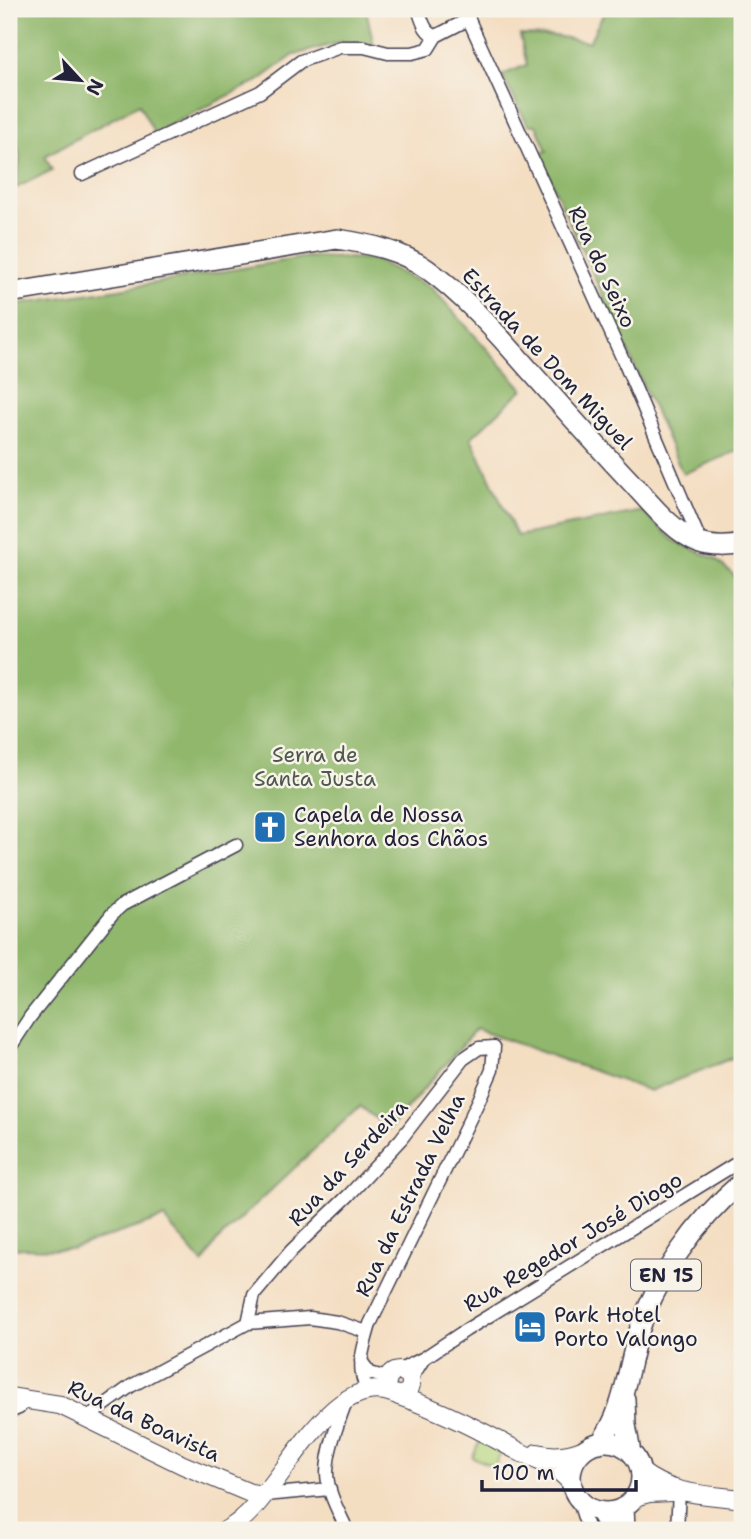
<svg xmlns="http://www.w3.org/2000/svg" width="751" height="1539" font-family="'Shantell Sans',sans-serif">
	<rect width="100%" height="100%" fill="#f7f3e8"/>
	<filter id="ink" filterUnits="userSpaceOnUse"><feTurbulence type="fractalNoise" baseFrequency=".0143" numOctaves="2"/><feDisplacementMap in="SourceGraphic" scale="14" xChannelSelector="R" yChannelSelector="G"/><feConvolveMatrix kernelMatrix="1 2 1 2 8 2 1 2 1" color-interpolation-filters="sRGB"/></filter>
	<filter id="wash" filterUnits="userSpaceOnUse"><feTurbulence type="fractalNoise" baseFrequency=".00686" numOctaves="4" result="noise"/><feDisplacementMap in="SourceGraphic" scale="28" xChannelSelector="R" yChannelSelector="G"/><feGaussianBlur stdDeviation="1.57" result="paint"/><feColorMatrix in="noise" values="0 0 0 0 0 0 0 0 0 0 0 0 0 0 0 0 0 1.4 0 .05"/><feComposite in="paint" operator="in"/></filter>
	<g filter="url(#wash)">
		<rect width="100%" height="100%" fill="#f4dec2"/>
		<path fill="#b6d67d" stroke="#6c7c5c" stroke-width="2" d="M 481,1439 L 503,1449 L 494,1467 L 472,1457 Z"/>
		<path fill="#90b76c" stroke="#596c54" stroke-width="2" d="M 9,9 L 366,9 L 374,46 L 341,42 L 294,55 L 258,81 L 154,133 L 139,104 L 45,156 L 52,170 L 14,189 L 20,159 L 9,96 Z
			M 606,9 L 742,9 L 742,449 L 683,474 L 539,154 L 547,151 L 536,125 L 528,125 L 502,75 L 527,65 L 520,35 L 555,36 L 589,42 Z
			M 307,257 L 372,259 L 432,288 L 523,389 L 471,438 L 517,536 L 642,511 L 673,540 L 715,559 L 742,582 L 742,669 L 734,690 L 742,695 L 742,1054 L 650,1091 L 476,1029 L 389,1129 L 360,1106 L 216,1242 L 203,1264 L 164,1218 L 71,1249 L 9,1248 L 9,305 L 119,289 Z"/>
	</g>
	<g filter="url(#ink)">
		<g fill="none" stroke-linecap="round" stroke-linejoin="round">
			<defs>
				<path id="street" d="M 418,9 C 422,19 424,33 436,36 L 469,19
					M 464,9 L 625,364 L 701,543
					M 82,174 L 260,92 L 301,61 L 340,47 L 364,47 L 388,53 L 412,53 L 428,49 L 436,36
					M 9,1049 L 30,1017 L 112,914 L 122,905 L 236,845
					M 248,1323 L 254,1295 L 291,1251 L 349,1195 L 401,1139 L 463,1059 L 479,1048 L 494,1047 L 492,1070 L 479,1100 L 370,1324 C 365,1343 357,1363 364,1382
					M 361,1361 L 370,1373 L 380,1376
					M 398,1371 L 424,1358 L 466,1330 L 742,1160
					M 411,1379 L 424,1358
					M 346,1401 C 338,1424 328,1447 327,1472 C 327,1492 339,1512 347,1530
					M 9,1412 L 19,1408 L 26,1399
					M 88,1417 L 131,1386 L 248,1323 L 310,1318 L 337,1322 L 367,1332
					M 264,1495 L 330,1489
					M 577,1496 L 588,1530
					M 677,1530 L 679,1491"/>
				<path id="secondary" d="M387 1383a12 12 0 1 1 24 0a12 12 0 1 1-24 0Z
					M 399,1396 C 441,1410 483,1432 522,1453 C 544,1465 554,1463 572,1484
					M 9,1397 L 60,1405 L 183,1465 L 250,1493 L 264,1495
					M 537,1453 C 555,1458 570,1455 587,1448
					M 640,1471 C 672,1496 704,1494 742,1499
					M 634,1497 L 649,1493 L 672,1492
					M 226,1530 C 277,1507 324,1369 392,1393"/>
				<path id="primary" d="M 9,293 L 337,239 C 369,244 400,250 427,269 C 467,298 500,337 532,373 C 564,409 596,445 629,480 C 649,501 672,532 700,543 C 712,547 730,547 742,544
					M 625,1399 L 626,1425 L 631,1453
					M571 1477a35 35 0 1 1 70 0a35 35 0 1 1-70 0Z
					M 600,1443 C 623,1413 627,1373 637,1337 C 655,1278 696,1221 742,1182
					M 624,1507 L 625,1530
					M 599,1511 L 610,1530"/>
			</defs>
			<use href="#street" stroke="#423e4f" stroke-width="15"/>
			<use href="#secondary" stroke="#423e4f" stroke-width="20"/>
			<use href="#primary" stroke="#423e4f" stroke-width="22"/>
			<use href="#street" stroke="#fff" stroke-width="12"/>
			<use href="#secondary" stroke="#fff" stroke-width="18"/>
			<use href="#primary" stroke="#fff" stroke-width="19"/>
		</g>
	</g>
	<defs>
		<symbol id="church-square" viewBox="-11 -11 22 22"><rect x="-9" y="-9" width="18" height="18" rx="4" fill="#1f6fb2" stroke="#f7f3e8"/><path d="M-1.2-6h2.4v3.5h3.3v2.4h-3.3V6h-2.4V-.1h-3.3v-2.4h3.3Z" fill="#fff"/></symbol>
		<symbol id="hotel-square" viewBox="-11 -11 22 22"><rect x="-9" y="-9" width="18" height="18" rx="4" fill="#1f6fb2" stroke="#f7f3e8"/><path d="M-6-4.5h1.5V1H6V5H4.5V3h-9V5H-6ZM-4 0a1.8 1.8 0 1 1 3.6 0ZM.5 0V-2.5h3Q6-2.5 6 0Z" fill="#fff"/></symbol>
	</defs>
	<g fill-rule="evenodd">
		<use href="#church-square" x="251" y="808" width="38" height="38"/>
		<use href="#hotel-square" x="511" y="1308" width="38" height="38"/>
	</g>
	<g text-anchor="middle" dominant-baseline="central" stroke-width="5" stroke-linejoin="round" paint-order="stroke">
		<rect fill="#f7f3e8" stroke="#62616f" stroke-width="2" x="631" y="1259.5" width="70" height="31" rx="5"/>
		<g font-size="19" font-weight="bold" fill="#22223b">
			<text x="666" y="1275">EN 15</text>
		</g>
		<g font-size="21" fill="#22223b" stroke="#f7f3e8">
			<text transform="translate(602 267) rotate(65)">Rua do Seixo</text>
			<text transform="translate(547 359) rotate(47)">Estrada de Dom Miguel</text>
			<text transform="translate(348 1163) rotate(-47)">Rua da Serdeira</text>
			<text transform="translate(410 1195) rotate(-64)">Rua da Estrada Velha</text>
			<text transform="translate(573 1242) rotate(-31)">Rua Regedor José Diogo</text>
			<text transform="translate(144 1421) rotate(25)">Rua da Boavista</text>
		</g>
		<g font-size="21" fill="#4e584f" stroke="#f7f3e8">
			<text x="315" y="755">Serra de<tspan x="315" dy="24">Santa Justa</tspan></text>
		</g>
		<g font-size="21" fill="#22223b" stroke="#f7f3e8" text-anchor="start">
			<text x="294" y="815">Capela de Nossa<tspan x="294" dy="24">Senhora dos Chãos</tspan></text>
			<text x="554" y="1315">Park Hotel<tspan x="554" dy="24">Porto Valongo</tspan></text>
		</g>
	</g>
	<rect width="751" height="1539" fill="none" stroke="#f7f3e8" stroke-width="35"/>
	<g transform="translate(80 80) rotate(116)" stroke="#f7f3e8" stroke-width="5" paint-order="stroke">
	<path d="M0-5L12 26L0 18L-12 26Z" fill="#22223b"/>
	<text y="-10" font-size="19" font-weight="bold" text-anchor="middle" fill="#22223b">N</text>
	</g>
	<path d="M482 1480v10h154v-10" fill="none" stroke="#22223b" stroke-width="3.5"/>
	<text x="492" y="1480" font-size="21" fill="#22223b" stroke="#f7f3e8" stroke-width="5" paint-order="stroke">100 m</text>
</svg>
